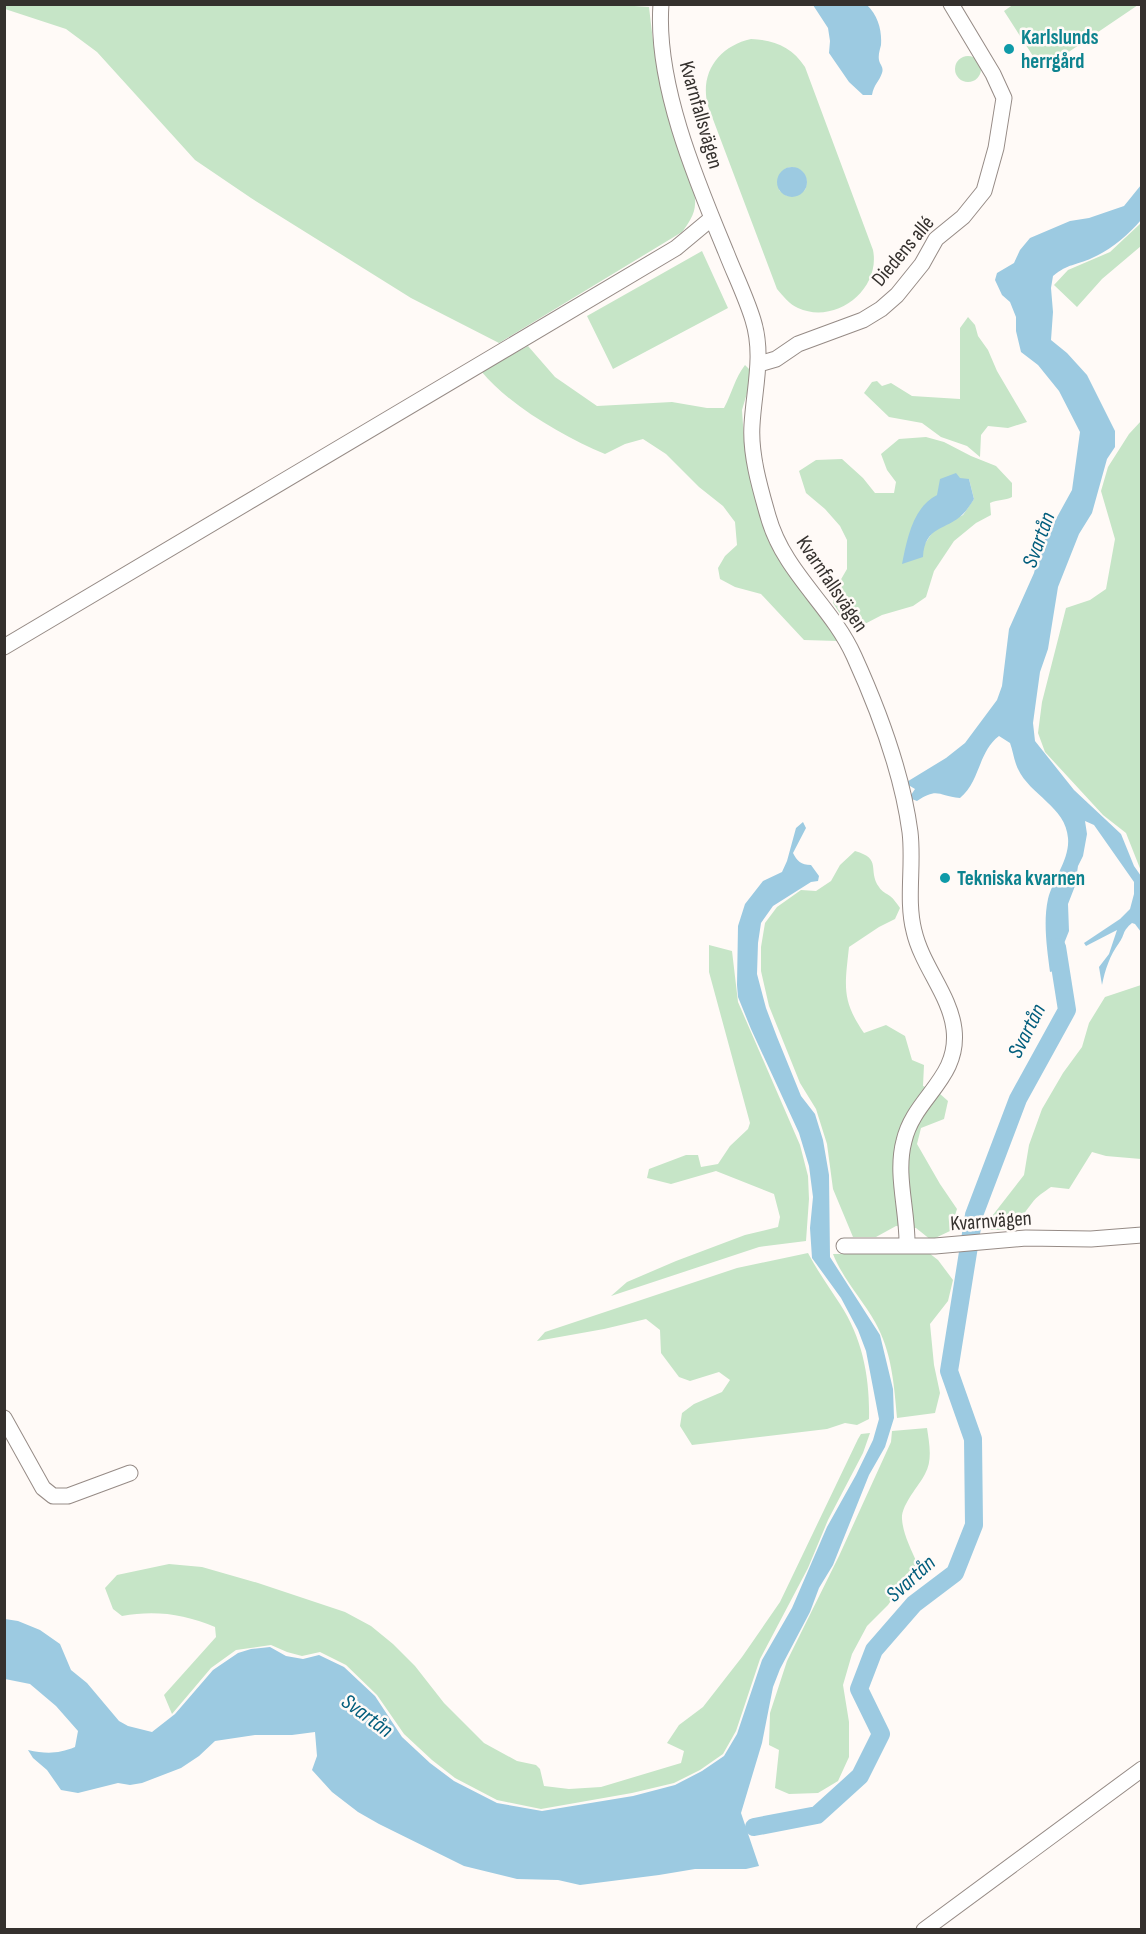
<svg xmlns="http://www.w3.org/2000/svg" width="1146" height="1934" font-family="'Sofia Sans Condensed',sans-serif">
	<rect width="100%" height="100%" fill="#fffaf7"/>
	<path fill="#c6e5c7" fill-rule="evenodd" d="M 5,4 L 605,4 L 649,7 C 653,42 657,77 668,111 C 675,133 697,183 695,204 C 695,214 688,224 682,232 L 499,343 L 411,298 L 251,198 L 195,160 L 97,52 L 66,29 L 5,9 Z
		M 1014,4 L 1138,4 L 1138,5 L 1042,70 L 1004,11 Z
		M 751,39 C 774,40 792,47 805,67 L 873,250 C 881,290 835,325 798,308 C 790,305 783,296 777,289 L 708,106 C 699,73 719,46 751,39 ZM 790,167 C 803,168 810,177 805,190 L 787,196 L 779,190 L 785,169 Z
		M955 69a13 13 0 1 1 26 0a13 13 0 1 1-26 0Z
		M 1141,223 L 1141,246 L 1102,279 L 1077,307 L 1054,285 L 1068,270 L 1110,252 Z
		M 702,251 L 728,308 L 613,369 L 587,316 Z
		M 968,317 L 975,325 L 978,336 L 988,350 L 997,371 L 1027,422 L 1008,428 L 988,426 L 981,435 L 980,457 L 967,446 L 941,437 L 922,423 L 889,417 L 864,393 L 872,382 L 877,381 L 882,386 L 891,383 L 912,396 L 960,399 L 960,328 Z
		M 528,346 L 555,377 L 597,406 L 672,402 L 707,408 L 724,408 C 732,393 735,378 745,365 L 753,373 L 742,410 L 744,440 L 749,474 L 770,544 L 786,571 L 838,641 L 804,640 L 761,594 L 735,587 L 720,579 L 718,568 L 725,556 L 737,545 L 735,522 L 723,506 L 699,487 L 666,454 L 643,439 L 625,444 L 605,454 C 564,437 510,406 481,371 Z
		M 1141,421 L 1141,871 L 1126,833 L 1103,815 L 1045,752 L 1038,733 L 1042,702 L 1066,608 L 1090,600 L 1106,589 L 1115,539 L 1101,491 L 1108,467 L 1129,434 Z
		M 926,437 L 944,442 L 971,456 L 996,466 L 1012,483 L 1012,497 C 1005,501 998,499 990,503 L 991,515 L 976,523 L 954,541 L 934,571 L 926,597 L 913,606 L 882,615 L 857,628 L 845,621 L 833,603 L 836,588 L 847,569 L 847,540 L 840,526 L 825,509 L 806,493 L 799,471 L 816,460 L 842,459 L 863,478 L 875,493 L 894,493 L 896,482 L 887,470 L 881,454 L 899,439 ZM 969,479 L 974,499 L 963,515 L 934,530 L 924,545 L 937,495 Z
		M 855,851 C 883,859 867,870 879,887 C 882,892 886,893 890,896 C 894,899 897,904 900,908 L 895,919 L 879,927 L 849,947 C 845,985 841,1000 864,1033 L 886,1025 L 905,1036 L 912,1060 L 924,1065 L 923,1086 L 939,1093 L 948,1101 L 944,1119 L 921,1128 L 917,1144 L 940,1184 L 957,1209 L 950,1231 L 931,1240 L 916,1228 L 896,1226 L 876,1237 L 853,1237 L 833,1189 L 827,1144 L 816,1109 L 800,1083 L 769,1006 L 761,971 L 761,947 L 765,923 L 777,907 L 801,890 L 816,891 L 831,881 L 840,865 Z
		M 709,945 L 732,951 L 738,1002 L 800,1145 L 808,1176 L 809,1199 L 806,1241 L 759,1247 L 611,1296 L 627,1282 L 676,1261 L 745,1235 L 778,1227 L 780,1217 L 774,1194 L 716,1171 L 671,1184 L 647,1178 L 649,1169 L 686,1155 L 698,1155 L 701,1167 L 718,1164 L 730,1146 L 748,1129 L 750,1123 L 709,972 Z
		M 1141,985 L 1141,1159 L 1106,1156 L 1092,1152 L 1069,1189 L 1051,1187 C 1044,1192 1037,1196 1032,1203 C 1014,1226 1016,1233 982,1229 L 1024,1175 L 1029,1145 L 1042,1109 L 1063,1073 L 1082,1047 L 1089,1023 L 1105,997 Z
		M 808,1253 C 818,1272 829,1287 840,1304 C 863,1339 870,1379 869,1419 L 857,1425 L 845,1423 L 827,1429 L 692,1445 L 680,1426 L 682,1413 L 694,1404 L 722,1392 L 730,1380 L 719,1372 L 690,1381 L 679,1377 L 661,1353 L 660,1330 L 646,1319 L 604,1329 L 537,1341 L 545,1332 L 737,1268 Z
		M 929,1253 L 938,1260 L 953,1280 L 948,1301 L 930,1324 L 934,1365 L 940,1393 L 935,1413 L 897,1418 C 894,1385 892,1352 875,1322 C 862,1299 843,1279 833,1254 Z
		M 927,1428 C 929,1442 933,1460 925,1474 C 919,1486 901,1505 902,1519 C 903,1534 911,1549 917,1563 L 888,1605 L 867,1626 L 852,1654 L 843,1685 L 849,1722 L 849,1757 L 838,1781 L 818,1793 L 789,1794 L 775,1788 L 779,1750 L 769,1745 L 770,1713 L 787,1661 L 839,1556 L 891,1442 L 892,1431 Z
		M 870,1433 L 863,1453 L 828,1520 L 808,1568 L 760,1659 L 736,1731 L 723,1754 L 700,1770 L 674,1783 L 632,1793 L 541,1809 L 497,1800 L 455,1778 L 432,1760 L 404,1734 L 377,1695 L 346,1665 L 320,1652 L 302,1656 L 287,1652 L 271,1645 L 236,1650 L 211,1668 L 172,1714 L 164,1695 L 216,1637 L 215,1627 C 184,1614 155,1610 122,1616 L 113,1609 L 105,1588 L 117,1575 L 169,1564 L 202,1567 L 258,1583 L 345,1612 L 371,1626 L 393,1644 L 415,1666 L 444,1703 L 484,1743 L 517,1761 L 536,1765 L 540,1769 L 544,1786 L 569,1789 L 601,1787 L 681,1763 L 684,1751 L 667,1743 L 679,1725 L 703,1707 L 742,1657 L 780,1602 L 858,1439 L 861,1434 Z"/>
	<path fill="#9ccae1" d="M 813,5 L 867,5 C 878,16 882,30 881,45 C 880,49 878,55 879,60 C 880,65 884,67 882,73 C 879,82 874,84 872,95 L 863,95 L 849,82 L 829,53 L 830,41 L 828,28 Z
		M777 182a15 15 0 1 1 30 0a15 15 0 1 1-30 0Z
		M 1141,185 L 1141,220 C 1128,235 1111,250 1092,258 C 1075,266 1069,263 1053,276 L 1051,288 L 1053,312 L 1051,340 L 1067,353 L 1087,375 L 1115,431 L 1115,447 L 1107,459 L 1092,513 L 1079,534 L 1058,587 L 1048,649 L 1040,672 L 1036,701 L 1033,723 L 1035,741 L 1074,790 L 1121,834 L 1134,866 L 1141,876 L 1142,915 L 1140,922 L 1141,932 L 1135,924 L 1132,923 C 1122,931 1125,935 1119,943 C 1110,955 1105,970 1102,985 L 1099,967 L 1109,954 L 1117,930 L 1086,946 L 1084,943 L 1120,919 L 1130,909 L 1134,894 L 1134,882 L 1094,825 L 1085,821 L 1087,834 L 1083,856 L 1078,866 L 1075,886 L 1068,904 L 1069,931 L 1063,946 L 1063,968 L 1050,972 C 1047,949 1043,922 1048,899 C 1053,879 1070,859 1068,838 C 1066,807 1030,795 1018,769 C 1014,761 1013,751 1010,743 L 999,736 C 978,752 980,782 960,798 C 938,796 938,787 917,801 L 909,798 L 915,789 L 905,783 L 946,758 L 965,743 L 997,700 L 1002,686 L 1009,629 L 1034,573 L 1040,548 L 1072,490 L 1080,432 L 1059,391 L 1038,365 L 1021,352 L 1016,331 L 1016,317 L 1010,302 L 1002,295 L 995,280 L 997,273 L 1014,263 L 1020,250 L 1030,238 L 1070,221 L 1089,218 L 1124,206 Z
		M 956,473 L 960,478 L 969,479 L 974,499 C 971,504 967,510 963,514 C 946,531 925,525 923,557 L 902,564 C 907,539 913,507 937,495 L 940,479 Z
		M 803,822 L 806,828 L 793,853 C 797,861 801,865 811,865 L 819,876 L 818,881 L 811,882 L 773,906 L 761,923 L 758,943 L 757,974 L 766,1008 L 777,1037 L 801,1096 L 815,1114 L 823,1140 L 829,1175 L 830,1257 L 880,1335 L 893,1389 L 894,1418 L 885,1447 L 869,1475 L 833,1565 L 819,1588 L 810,1612 L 780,1669 L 773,1687 L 762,1743 L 741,1813 L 759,1866 L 746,1869 L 695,1869 L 659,1875 L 580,1885 L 558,1880 L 517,1879 L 464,1866 L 379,1824 L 358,1812 L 332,1792 L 312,1770 L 317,1756 L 315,1732 L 292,1735 L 255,1735 L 215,1741 L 199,1756 L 181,1768 L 142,1783 L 130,1785 L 118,1783 L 78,1793 L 61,1790 L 47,1770 L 33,1758 L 28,1750 C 46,1754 58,1754 75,1747 L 78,1731 L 56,1706 L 30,1684 L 5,1679 L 5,1619 L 18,1621 L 40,1630 L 60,1644 L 71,1670 L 87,1683 L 119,1721 L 128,1726 L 152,1732 L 175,1714 L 213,1670 L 238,1653 L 251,1649 L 270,1647 L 286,1656 L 303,1659 L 319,1655 L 344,1667 L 375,1696 L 402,1737 L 430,1763 L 454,1781 L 497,1803 L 542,1811 L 633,1796 L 675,1785 L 702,1771 L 724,1756 L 737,1734 L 762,1660 L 792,1608 L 827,1527 L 856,1475 L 873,1440 L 879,1419 L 866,1351 L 858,1330 L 841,1298 L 812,1258 L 810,1228 L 813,1197 L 809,1166 L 799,1133 L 751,1029 L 738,997 L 737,985 L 738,926 L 745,904 L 763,881 L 782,872 L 787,861 L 796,828 Z"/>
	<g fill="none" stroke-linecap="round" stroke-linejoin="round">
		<path stroke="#9ccae1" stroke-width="18" d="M 754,1827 L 817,1815 L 860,1776 L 881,1734 L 859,1689 L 874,1650 L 914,1604 L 955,1573 L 974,1525 L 973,1439 L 949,1371 L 974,1215 L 1018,1099 L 1067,1010 L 1057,947"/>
		<defs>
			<path id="minor" d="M 661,4 C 655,83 696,180 726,252 C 735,275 746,297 753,320 C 764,355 754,389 752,425 C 750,454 760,488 768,516 C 784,573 831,605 854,656 C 879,711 902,772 910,832 C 914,865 906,900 914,931 C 922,966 950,995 954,1029 C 960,1079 914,1097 904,1141 C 895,1175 908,1211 907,1246
				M 759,364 L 776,359 L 798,344 L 863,320 L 881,309 L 897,295 L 922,264 L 936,239 L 963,217 L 984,191 L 996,148 L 1004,98 L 993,74 L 951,4
				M 4,647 L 676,248 L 712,218
				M 844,1246 L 935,1246 L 1026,1238 L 1091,1239 L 1142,1235
				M 4,1418 L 43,1488 L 53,1496 L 68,1496 L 130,1473
				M 924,1930 L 1142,1769"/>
		</defs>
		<use href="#minor" stroke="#968b86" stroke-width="17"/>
		<use href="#minor" stroke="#fff" stroke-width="15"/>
	</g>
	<g fill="#0f9aa8" stroke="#fffaf7" stroke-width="2">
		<circle cx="1009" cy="49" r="6"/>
		<circle cx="945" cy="878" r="6"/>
	</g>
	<g text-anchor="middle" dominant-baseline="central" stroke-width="5" stroke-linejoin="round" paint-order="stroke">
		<g font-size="21" font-weight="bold" fill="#0d838f" stroke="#fffaf7" text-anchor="start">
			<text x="1021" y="37">Karlslunds<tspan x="1021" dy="24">herrgård</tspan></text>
			<text x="957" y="878">Tekniska kvarnen</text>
		</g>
		<g font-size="21" fill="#35312e" stroke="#fffaf7">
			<text transform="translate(701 115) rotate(74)">Kvarnfallsvägen</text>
			<text transform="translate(903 251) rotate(-50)">Diedens allé</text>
			<text transform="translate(832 584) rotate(56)">Kvarnfallsvägen</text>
			<text transform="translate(991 1221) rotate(-4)">Kvarnvägen</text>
		</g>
		<g font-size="22" font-style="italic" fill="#015d7c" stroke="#fffaf7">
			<text transform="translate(1039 540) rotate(-70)">Svartån</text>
			<text transform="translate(1027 1031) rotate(-63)">Svartån</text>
			<text transform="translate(911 1579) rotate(-42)">Svartån</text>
			<text transform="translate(367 1716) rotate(36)">Svartån</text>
		</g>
	</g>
	<rect width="1146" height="1934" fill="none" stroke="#35312e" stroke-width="12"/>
</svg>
